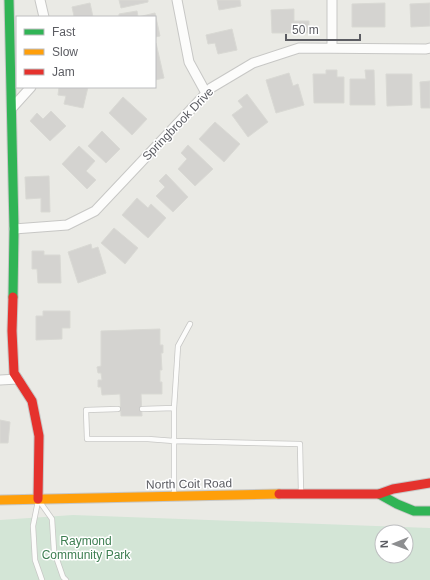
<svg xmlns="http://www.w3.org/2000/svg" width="430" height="580" font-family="Helvetica,sans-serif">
	<rect width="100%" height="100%" fill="#eaeae5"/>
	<path fill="#d3e5d6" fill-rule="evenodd" d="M 73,515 L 430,528 L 430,580 L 0,580 L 0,520 ZM 382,532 L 406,532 L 406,556 L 382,556 Z"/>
	<path fill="#d4d3d0" stroke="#d9d9d4" d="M 119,0 L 148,0 L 148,2 L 121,8 Z
		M 217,0 L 240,0 L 241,6 L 219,10 Z
		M 90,3 L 93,17 L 72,17 L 74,16 L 72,7 Z
		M 385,3 L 385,27 L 352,27 L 352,4 Z
		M 430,3 L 430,26 L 411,27 L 410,4 Z
		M 294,9 L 294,21 L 309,21 L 309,33 L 272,33 L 271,10 Z
		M 137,11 L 138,17 L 155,13 L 160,36 L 155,37 L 155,17 L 119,17 L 119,14 Z
		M 232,29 L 237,50 L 218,54 L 215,43 L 208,44 L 206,35 Z
		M 156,43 L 164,78 L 155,80 L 155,44 Z
		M 326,70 L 337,70 L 337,77 L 344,77 L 344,103 L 314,103 L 313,74 L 326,74 Z
		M 365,70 L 374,70 L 375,105 L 350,105 L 350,79 L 366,79 Z
		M 289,73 L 293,86 L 298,84 L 304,105 L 276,113 L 266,80 Z
		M 386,74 L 412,74 L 412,105 L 387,106 Z
		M 430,81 L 430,108 L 421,108 L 420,82 Z
		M 59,87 L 88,87 L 83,108 L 64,104 L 66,96 L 58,95 Z
		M 247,94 L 268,122 L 248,137 L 232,115 L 243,107 L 238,101 Z
		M 123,97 L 147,119 L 132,135 L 109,113 Z
		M 51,111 L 66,126 L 50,141 L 30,121 L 37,113 L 43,119 Z
		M 215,122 L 240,144 L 224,162 L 199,139 Z
		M 102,131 L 120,149 L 106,163 L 88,146 Z
		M 188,145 L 213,169 L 195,186 L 178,169 L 187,159 L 181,153 Z
		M 79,146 L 95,161 L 86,171 L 96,180 L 87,189 L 62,164 Z
		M 166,174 L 188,197 L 173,212 L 156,196 L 165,187 L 159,181 Z
		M 49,176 L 50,212 L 41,212 L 41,198 L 26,199 L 25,177 Z
		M 137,198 L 148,208 L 151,204 L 166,218 L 148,238 L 122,215 Z
		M 114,228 L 138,248 L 125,264 L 101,243 Z
		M 91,244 L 92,249 L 98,247 L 106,273 L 78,283 L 68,252 Z
		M 32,251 L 44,251 L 44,255 L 60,255 L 61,283 L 38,283 L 37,269 L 32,269 Z
		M 43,311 L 70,311 L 70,328 L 62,328 L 62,339 L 36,340 L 36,316 L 43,316 Z
		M 160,329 L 160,345 L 163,345 L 163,353 L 161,353 L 162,370 L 160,370 L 160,382 L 162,382 L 162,394 L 141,394 L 142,416 L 121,416 L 120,394 L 102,395 L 101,387 L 98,387 L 98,380 L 102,380 L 101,373 L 98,373 L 97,367 L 101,366 L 101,331 Z
		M 0,420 L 10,422 L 8,443 L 0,443 Z"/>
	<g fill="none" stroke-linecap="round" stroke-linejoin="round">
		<defs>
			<path id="lane" d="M 118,409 L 86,410 L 87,439 L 148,439 L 174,441 L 300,444 L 301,493
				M 142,409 L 174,408
				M 174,495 L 174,408 L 178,346 L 190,324
				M 38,501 L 33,526 L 35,560 L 42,580
				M 40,502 L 52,519 L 54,551 L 63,577 L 66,580"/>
			<path id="street" d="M 40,0 L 44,17
				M 177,0 L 189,62 L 206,93
				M 332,48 L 332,0
				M 12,108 L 31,87
				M 14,229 L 67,225 L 95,211 L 211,88 L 253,63 L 299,48 L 426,49 L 430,48
				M 0,380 L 18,379"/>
			<path id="fast" d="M 9,0 L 14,229 L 13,297
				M 379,494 L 397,504 L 414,511 L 430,511"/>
			<path id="slow" d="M 0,500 L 279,494"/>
			<path id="jam" d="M 13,297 L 12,331 L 14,373 L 32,401 L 39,436 L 38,499
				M 279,494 L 379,494 L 393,489 L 430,483"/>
		</defs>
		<use href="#lane" stroke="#c7c7c5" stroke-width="6"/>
		<use href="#street" stroke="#c7c7c5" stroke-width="11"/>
		<use href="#fast" stroke="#c7c7c6" stroke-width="11"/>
		<use href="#slow" stroke="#c7c7c6" stroke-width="11"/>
		<use href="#jam" stroke="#c7c7c6" stroke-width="11"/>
		<use href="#lane" stroke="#fcfcfb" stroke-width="4.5"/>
		<use href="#street" stroke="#fcfcfb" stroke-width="9"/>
		<use href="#fast" stroke="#30b455" stroke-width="9"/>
		<use href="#slow" stroke="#ff9f0a" stroke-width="9"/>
		<use href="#jam" stroke="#e5322d" stroke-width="9"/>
	</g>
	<g text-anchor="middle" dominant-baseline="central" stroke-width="3" stroke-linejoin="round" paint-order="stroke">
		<g font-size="12" fill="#5b5c62" stroke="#fff">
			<text transform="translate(178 124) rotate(-46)">Springbrook Drive</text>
			<text transform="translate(189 484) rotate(-1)">North Coit Road</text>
		</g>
		<g font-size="12" fill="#3d7e51" stroke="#fff">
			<text x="86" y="541">Raymond<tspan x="86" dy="14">Community Park</tspan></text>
		</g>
	</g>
	<rect x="16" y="16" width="140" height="72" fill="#ffffff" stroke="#bdbec0"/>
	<rect x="24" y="29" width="20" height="6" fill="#30b455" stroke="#bdbec0"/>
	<text x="52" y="36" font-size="12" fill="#5b5c62">Fast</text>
	<rect x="24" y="49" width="20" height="6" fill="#ff9f0a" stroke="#bdbec0"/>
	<text x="52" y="56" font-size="12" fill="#5b5c62">Slow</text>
	<rect x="24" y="69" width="20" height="6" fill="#e5322d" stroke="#bdbec0"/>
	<text x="52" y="76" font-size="12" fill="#5b5c62">Jam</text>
	<g transform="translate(394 544) rotate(269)"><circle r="19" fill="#ffffff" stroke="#bdbec0"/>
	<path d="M0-3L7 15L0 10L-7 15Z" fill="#8d8e90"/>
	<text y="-6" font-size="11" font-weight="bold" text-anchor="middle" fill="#5b5c62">N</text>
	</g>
	<path d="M286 34v6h74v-6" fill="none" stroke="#5b5c62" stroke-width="2"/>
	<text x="292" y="34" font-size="12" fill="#5b5c62" stroke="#ffffff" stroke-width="3" paint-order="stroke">50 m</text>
</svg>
